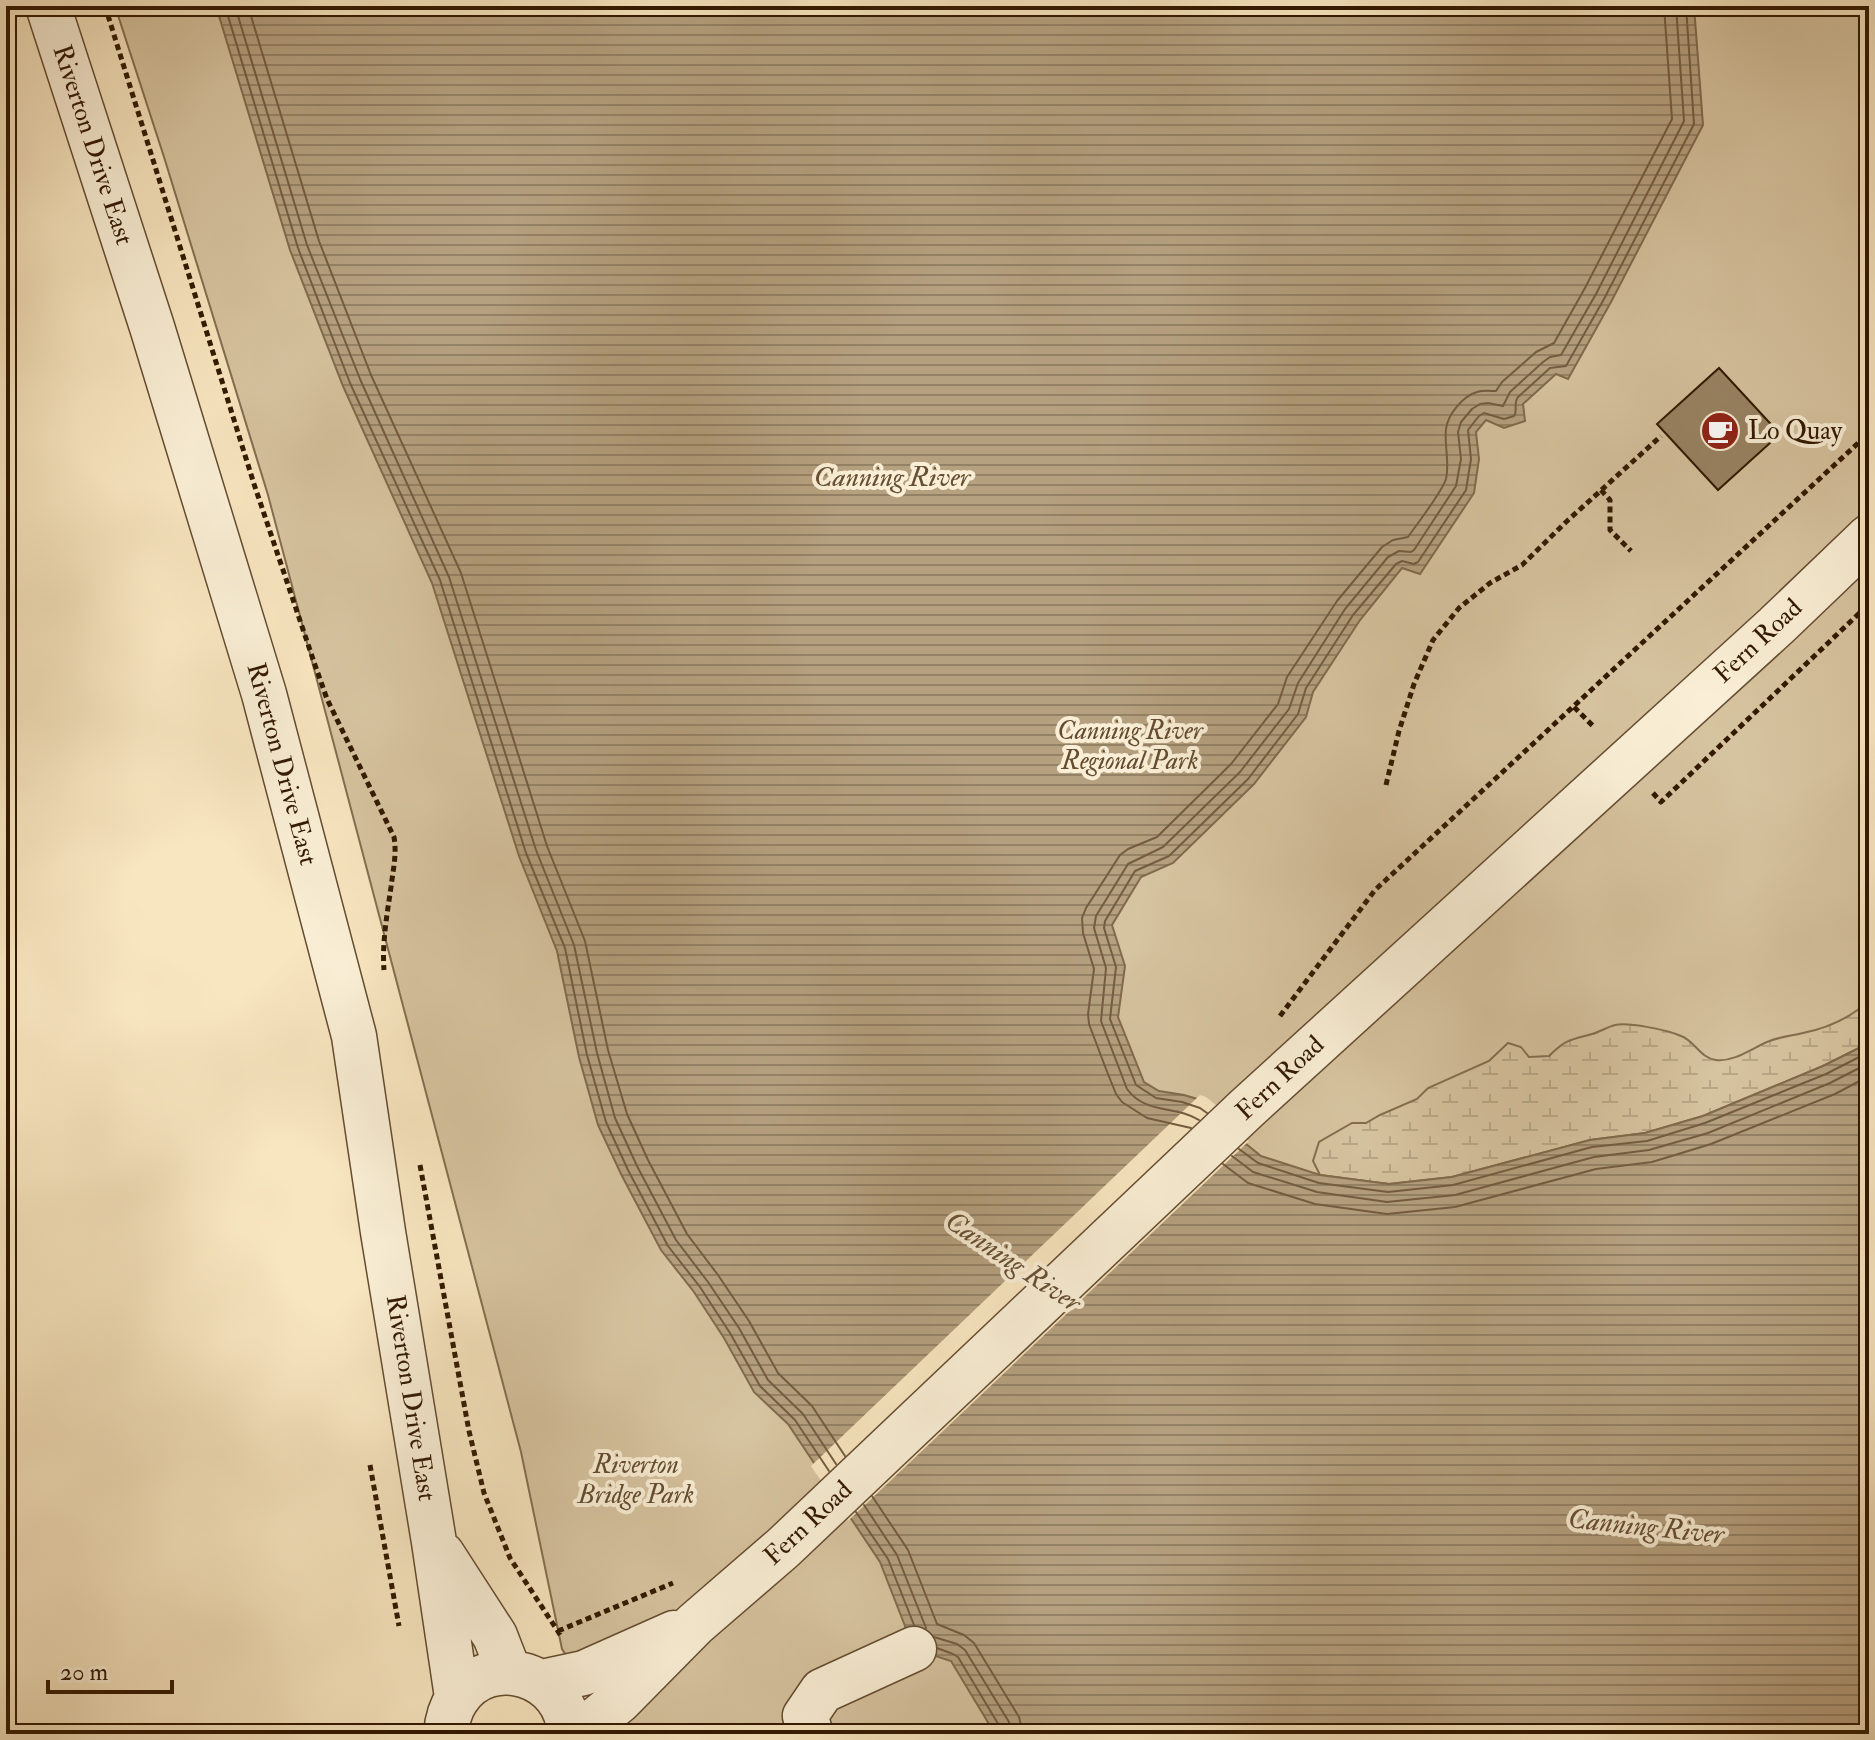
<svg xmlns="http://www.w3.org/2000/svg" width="1875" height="1740" font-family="'IM FELL Double Pica',serif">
	<defs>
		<pattern id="wetland-marsh" width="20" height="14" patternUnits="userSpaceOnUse" patternTransform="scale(2)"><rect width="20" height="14" fill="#d6c39f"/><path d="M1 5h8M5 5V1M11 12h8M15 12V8" fill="none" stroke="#b8a787"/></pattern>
		<pattern id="water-rules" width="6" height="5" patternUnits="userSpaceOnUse" patternTransform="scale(2)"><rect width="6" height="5" fill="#b5a07f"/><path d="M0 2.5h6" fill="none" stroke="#948266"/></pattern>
	</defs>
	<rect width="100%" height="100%" fill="#f8e6c0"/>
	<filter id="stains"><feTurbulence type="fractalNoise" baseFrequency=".0025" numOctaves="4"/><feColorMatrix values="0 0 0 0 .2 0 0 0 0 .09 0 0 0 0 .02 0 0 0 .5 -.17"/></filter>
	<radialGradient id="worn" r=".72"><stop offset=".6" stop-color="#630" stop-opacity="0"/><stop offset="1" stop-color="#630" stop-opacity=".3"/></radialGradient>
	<path fill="#d6c39f" stroke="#846e50" stroke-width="2" d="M 115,6 L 1869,6 L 1869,1734 L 618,1734 L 562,1649 L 521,1452 L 268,495 L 164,157 Z"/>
	<path fill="url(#wetland-marsh)" stroke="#846e50" stroke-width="2" d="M 1869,1001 L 1869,1043 L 1823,1066 L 1703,1116 L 1645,1133 L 1590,1140 L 1452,1177 L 1389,1184 L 1320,1175 L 1313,1161 L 1319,1142 L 1352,1123 L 1366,1123 L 1380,1115 L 1417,1099 L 1428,1088 L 1489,1061 L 1508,1043 L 1521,1047 L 1529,1057 L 1549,1056 C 1566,1039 1570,1040 1592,1034 C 1600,1032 1607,1027 1615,1025 C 1628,1022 1668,1030 1681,1036 C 1695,1041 1700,1058 1716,1060 C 1734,1062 1751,1049 1767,1042 C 1778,1037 1791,1036 1803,1033 C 1828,1028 1850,1018 1869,1001 Z"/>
	<path fill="url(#water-rules)" stroke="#816a4c" stroke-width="2" d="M 216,6 L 1694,6 L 1703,125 L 1611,302 L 1568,379 L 1556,374 L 1523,404 L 1525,421 L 1504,428 L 1486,420 L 1476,432 L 1479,459 L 1474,493 L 1420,574 L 1402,568 L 1360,620 L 1313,692 L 1306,717 L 1254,784 L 1173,863 L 1141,877 L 1112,925 L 1125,966 L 1118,1017 L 1144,1082 L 1159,1091 L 1184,1095 L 1204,1101 L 1240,1139 L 1261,1156 L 1320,1175 L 1389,1184 L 1452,1177 L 1590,1140 L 1645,1133 L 1703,1116 L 1823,1066 L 1869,1043 L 1869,1734 L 995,1734 L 951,1661 L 914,1649 L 880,1562 L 788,1424 L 754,1392 L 724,1338 L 694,1292 L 661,1250 L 621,1174 L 598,1125 L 579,1057 L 557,951 L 519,856 L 432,583 L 343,386 L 290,250 Z"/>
	<path fill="#f8e6c0" d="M 1200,1095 L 1206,1097 L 1228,1115 L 1243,1137 L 1249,1141 L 848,1521 L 811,1466 Z"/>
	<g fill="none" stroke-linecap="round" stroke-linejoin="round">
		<path stroke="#745c40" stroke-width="2" d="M 225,6 L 298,248 L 350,383 L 440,580 L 526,853 L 565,948 L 587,1055 L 606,1122 L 628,1170 L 668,1246 L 700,1287 L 730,1333 L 760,1386 L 795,1420 L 829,1471
			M 235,6 L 307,245 L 360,379 L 449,577 L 536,850 L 574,945 L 597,1053 L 615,1118 L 637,1166 L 676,1240 L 708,1282 L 739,1328 L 768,1380 L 803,1414 L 836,1464
			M 248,6 L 319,241 L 371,375 L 461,573 L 547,846 L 585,941 L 608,1050 L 627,1114 L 648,1160 L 687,1234 L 718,1275 L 749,1321 L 778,1373 L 812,1406 L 845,1456
			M 1207,1113 L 1200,1108 L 1182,1102 L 1156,1098 L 1136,1085 L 1110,1019 L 1116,967 L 1104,928 L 1105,921 L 1135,871 L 1169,856 L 1248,779 L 1298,714 L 1306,688 L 1353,615 L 1396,564 L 1402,561 L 1414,564 L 1418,562 L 1466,490 L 1471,459 L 1468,430 L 1479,416 L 1484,413 L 1504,419 L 1514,416 C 1518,411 1513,404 1518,397 L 1550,368 L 1566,366 L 1604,299 L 1694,124 L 1686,6
			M 1199,1120 C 1176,1105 1146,1115 1127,1089 L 1101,1021 L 1106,968 L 1094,928 L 1096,916 L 1128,864 L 1163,847 L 1240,772 L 1289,709 L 1298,683 L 1345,609 L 1388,557 L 1399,551 L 1411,552 L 1414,550 L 1456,486 L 1461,459 L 1458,432 L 1461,422 L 1472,409 L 1480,404 L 1488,403 L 1503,406 L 1510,392 L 1543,362 L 1550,357 L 1561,355 L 1596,294 L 1684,121 L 1676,6
			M 1191,1128 L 1147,1118 L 1122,1102 L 1116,1094 L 1106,1069 L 1089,1024 L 1088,1014 L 1094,969 L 1083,933 L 1082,918 L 1086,908 L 1120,855 L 1128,849 L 1157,837 L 1231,764 L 1278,704 L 1287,677 L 1337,601 L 1382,547 L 1393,540 L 1408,537 C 1417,524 1442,492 1446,479 C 1450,462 1444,446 1446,429 C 1448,414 1463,396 1477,392 C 1483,390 1490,391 1496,391 L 1502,382 L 1536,352 L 1554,343 L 1585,288 L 1672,119 L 1664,6
			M 1239,1149 L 1258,1163 L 1319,1183 L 1388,1192 L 1453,1185 L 1592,1147 L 1647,1141 L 1705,1123 L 1826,1074 L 1869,1052
			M 1232,1156 L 1253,1172 L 1317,1192 L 1387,1202 L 1455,1195 L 1594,1157 L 1649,1150 L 1708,1133 L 1830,1083 L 1869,1063
			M 1223,1164 L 1248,1183 L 1315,1204 L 1387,1214 L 1455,1207 L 1596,1169 L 1652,1162 L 1711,1144 L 1835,1094 L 1869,1076
			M 872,1496 L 908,1550 L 937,1624 L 964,1635 L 974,1643 L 1019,1717 L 1023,1734
			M 864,1505 L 897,1555 L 926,1628
			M 856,1512 L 888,1559 L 914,1625
			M 934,1637 L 957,1644 L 965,1650 L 1009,1722 L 1011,1734
			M 937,1648 L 953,1654 L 958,1657 L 1000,1727 L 1001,1734"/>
	</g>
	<path fill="#998464" stroke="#321900" stroke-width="2" d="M 1719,368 L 1780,434 L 1718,490 L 1657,424 Z"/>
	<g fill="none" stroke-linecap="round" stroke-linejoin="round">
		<defs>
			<path id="minor" d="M 48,6 L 152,327 L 264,694 L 354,1036 L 383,1232 L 434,1542 L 457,1697
				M 442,1554 L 495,1636 L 509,1672
				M 542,1682 L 584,1673 L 674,1633
				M 446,1734 C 447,1722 450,1709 457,1699 C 490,1649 569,1675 569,1734
				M 578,1734 L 619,1701 L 695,1624 L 783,1548 L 1247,1108 L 1776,626 L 1869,537
				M 811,1734 L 805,1716 L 822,1691 L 914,1649"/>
		</defs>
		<use href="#minor" stroke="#644c30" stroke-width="47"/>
		<path stroke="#321900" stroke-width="5" stroke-dasharray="6 4" stroke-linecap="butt" d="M 105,6 L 254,484 L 315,665 L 327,699 L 394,837 C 397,854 393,870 391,887 C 387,915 382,942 384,970
			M 1601,490 L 1610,500 L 1610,530 L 1631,551
			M 1574,707 L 1593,726
			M 1386,785 L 1399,731 L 1414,684 L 1433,640 L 1459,608 L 1490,583 L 1522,565 L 1566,522 L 1661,436
			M 1653,793 L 1661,802 L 1869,604
			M 1280,1016 L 1375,890 L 1869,433
			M 420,1165 L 469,1431 L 484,1493 L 510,1558 L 561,1636
			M 370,1465 L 399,1626
			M 558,1631 L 673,1583"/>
		<use href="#minor" stroke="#faefd6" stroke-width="44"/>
	</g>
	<defs>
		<symbol id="cafe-disc" viewBox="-11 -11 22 22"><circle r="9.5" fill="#8f2418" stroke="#faefd6"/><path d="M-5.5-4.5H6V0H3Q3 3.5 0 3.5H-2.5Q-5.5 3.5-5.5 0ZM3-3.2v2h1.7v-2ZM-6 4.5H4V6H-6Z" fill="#fff"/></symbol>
	</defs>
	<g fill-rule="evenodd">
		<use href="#cafe-disc" x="1698" y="409" width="44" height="44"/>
	</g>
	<g text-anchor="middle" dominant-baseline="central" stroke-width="8" stroke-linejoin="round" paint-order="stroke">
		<g font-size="26" fill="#321900" stroke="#faefd6">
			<text transform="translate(93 145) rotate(72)">Riverton Drive East</text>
			<text transform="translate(1758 641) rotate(-43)">Fern Road</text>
			<text transform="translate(282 764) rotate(75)">Riverton Drive East</text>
			<text transform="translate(1280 1078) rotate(-43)">Fern Road</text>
			<text transform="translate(411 1398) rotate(81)">Riverton Drive East</text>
			<text transform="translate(808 1523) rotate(-43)">Fern Road</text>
		</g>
		<g font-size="26" fill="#321900" stroke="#faefd6" text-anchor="start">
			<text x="1748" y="431">Lo Quay</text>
		</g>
		<g font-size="26" font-style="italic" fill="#634c30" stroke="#faefd6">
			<text x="1130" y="731">Canning River<tspan x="1130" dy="30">Regional Park</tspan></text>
			<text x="636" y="1465">Riverton<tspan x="636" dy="30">Bridge Park</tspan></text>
		</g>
		<g font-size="28" font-style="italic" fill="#664f33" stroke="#faefd6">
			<text x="892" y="477">Canning River</text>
			<text transform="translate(1013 1262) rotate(34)">Canning River</text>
			<text transform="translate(1646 1527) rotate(6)">Canning River</text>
		</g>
	</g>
	<rect width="1875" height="1740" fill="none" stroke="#f8e6c0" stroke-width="32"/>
	<rect x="8" y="8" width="1859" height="1724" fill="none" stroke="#321900" stroke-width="4"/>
	<rect x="16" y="16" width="1843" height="1708" fill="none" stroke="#321900" stroke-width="2"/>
	<path d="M48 1680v12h124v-12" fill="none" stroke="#321900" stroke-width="4"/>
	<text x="60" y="1680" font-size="24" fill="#321900" stroke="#faefd6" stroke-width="6" paint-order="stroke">20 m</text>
	<rect width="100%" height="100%" filter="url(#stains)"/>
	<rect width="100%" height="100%" fill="url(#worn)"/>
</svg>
